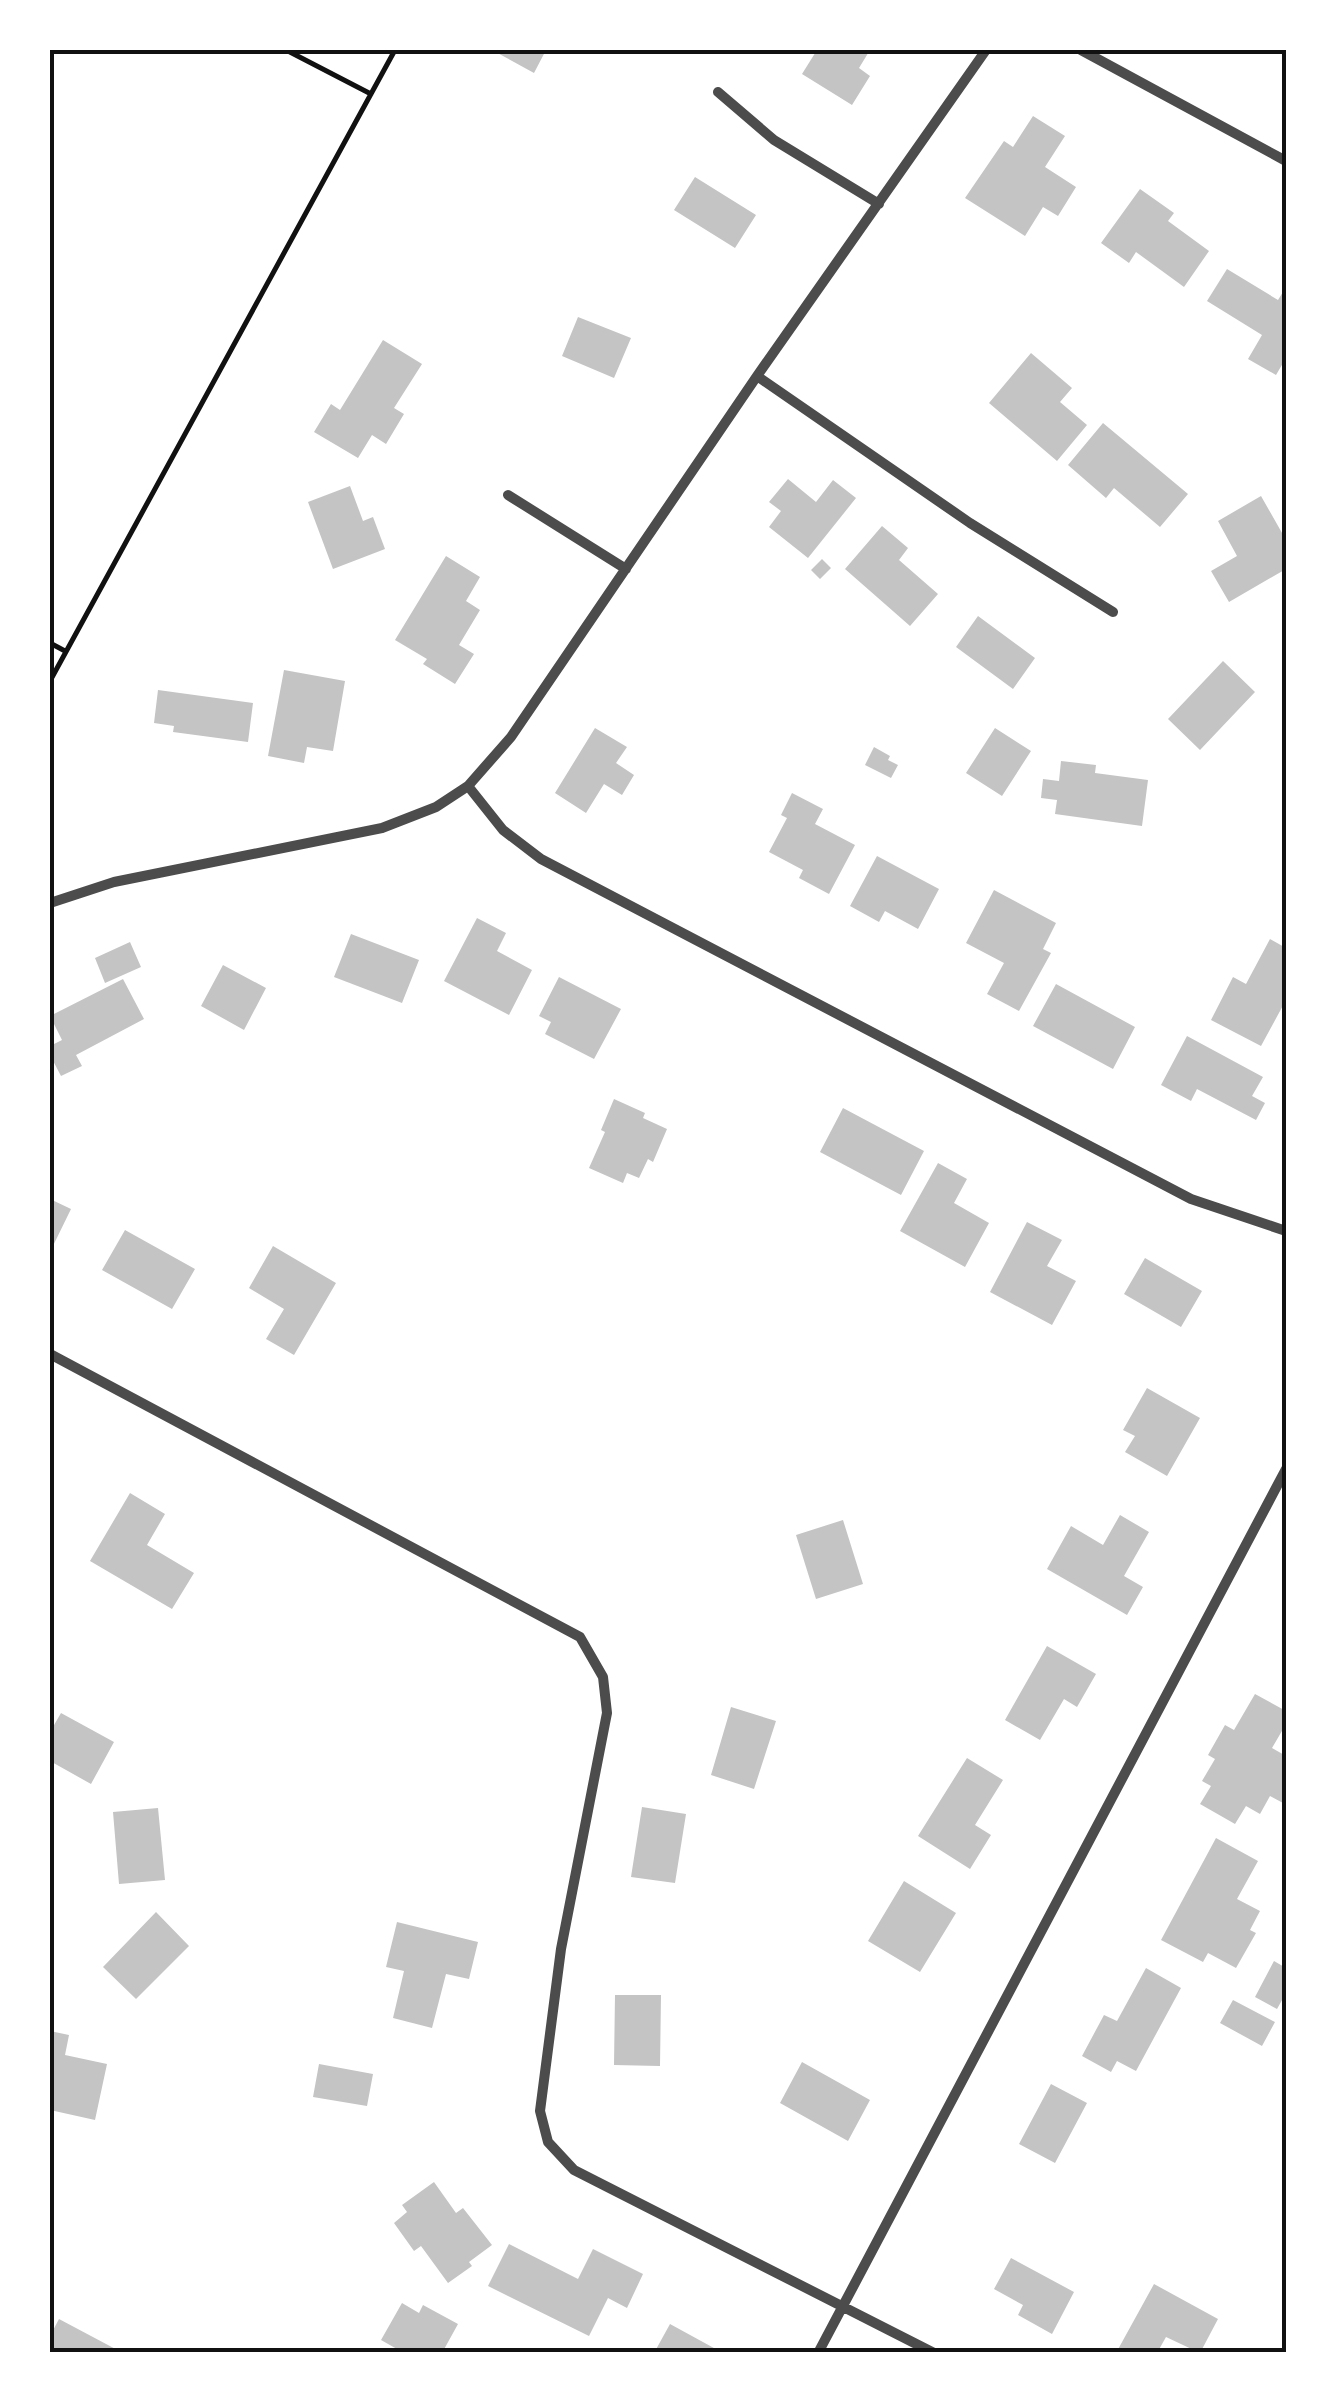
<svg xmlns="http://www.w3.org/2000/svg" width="1336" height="2403" font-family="'Source Sans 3',sans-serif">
	<rect width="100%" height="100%" fill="#fff"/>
	<path fill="#c4c4c4" d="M 492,50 L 546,50 L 534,73 Z
		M 817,50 L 870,50 L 859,68 L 870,76 L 852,105 L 802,74 Z
		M 1033,116 L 1065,136 L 1045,167 L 1076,187 L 1058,216 L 1043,207 L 1025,236 L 965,198 L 1004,141 L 1013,147 Z
		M 695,177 L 756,215 L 735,248 L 674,210 Z
		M 1140,189 L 1174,213 L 1168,221 L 1209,251 L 1184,287 L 1136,252 L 1129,263 L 1101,243 Z
		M 1227,269 L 1278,300 L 1286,287 L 1286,358 L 1276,375 L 1248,359 L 1262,335 L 1207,301 Z
		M 578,317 L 631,338 L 614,378 L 562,356 Z
		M 383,340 L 422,364 L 394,408 L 404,414 L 386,444 L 372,435 L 358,458 L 314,432 L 331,404 L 340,410 Z
		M 1031,353 L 1072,388 L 1060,402 L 1087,425 L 1057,461 L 989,403 Z
		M 1103,423 L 1188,494 L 1160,527 L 1114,488 L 1106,498 L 1068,465 Z
		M 788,479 L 816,502 L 833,480 L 856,498 L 808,558 L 769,527 L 781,511 L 769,502 Z
		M 350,486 L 363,521 L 373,517 L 385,549 L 333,569 L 308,502 Z
		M 1261,496 L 1286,540 L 1286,569 L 1229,602 L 1211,571 L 1237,556 L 1218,521 Z
		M 882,526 L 908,548 L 899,560 L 938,594 L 910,626 L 845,569 Z
		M 446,556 L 480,577 L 466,601 L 480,610 L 459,645 L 474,654 L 455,684 L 423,664 L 427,659 L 395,640 Z
		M 822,559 L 831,568 L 820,579 L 811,570 Z
		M 978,616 L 1035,658 L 1013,689 L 956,647 Z
		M 1223,661 L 1255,692 L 1200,750 L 1168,719 Z
		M 284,670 L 345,681 L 333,751 L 307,747 L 304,763 L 268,756 Z
		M 158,690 L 253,703 L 248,742 L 173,732 L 174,726 L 154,723 Z
		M 595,728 L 627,747 L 616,763 L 634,775 L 622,795 L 604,784 L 586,813 L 555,793 Z
		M 995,728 L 1031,751 L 1002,796 L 966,773 Z
		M 874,747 L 890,756 L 888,760 L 898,765 L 891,778 L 865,765 Z
		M 1061,761 L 1096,765 L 1095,773 L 1148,780 L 1142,826 L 1055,814 L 1057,800 L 1041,798 L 1043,779 L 1059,781 Z
		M 792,793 L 823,809 L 815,824 L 855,845 L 829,894 L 799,878 L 803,870 L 769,852 L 787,818 L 781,815 Z
		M 877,856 L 939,889 L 918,929 L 885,911 L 879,922 L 850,906 Z
		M 994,890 L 1056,923 L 1043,949 L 1051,953 L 1019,1011 L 987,994 L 1004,963 L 966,943 Z
		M 477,918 L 506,933 L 497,951 L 532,970 L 509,1015 L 444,981 Z
		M 351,934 L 419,960 L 402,1003 L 334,977 Z
		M 1270,939 L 1286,948 L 1286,1000 L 1261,1046 L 1211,1020 L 1233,977 L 1246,984 Z
		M 130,942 L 141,967 L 105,983 L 95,958 Z
		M 223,965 L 266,988 L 244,1030 L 201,1006 Z
		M 559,977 L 621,1009 L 594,1059 L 545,1034 L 551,1022 L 539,1016 Z
		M 123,979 L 144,1019 L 76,1055 L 82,1066 L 61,1076 L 50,1055 L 50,1046 L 62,1040 L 50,1016 Z
		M 1056,984 L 1135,1027 L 1113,1069 L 1033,1026 Z
		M 1187,1036 L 1263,1077 L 1252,1096 L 1265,1103 L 1256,1120 L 1197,1089 L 1191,1101 L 1161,1085 Z
		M 614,1099 L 645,1113 L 643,1118 L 667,1129 L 653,1162 L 648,1159 L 639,1178 L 627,1173 L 623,1183 L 589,1168 L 605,1132 L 601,1130 Z
		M 843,1108 L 924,1151 L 901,1195 L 820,1152 Z
		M 938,1163 L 967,1179 L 954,1203 L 989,1223 L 965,1267 L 900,1231 Z
		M 50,1199 L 71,1209 L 50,1252 Z
		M 1027,1222 L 1062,1240 L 1047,1266 L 1076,1281 L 1052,1325 L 990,1292 Z
		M 125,1230 L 195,1269 L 172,1309 L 102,1270 Z
		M 273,1246 L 336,1283 L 294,1355 L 266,1339 L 284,1309 L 249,1288 Z
		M 1145,1258 L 1202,1291 L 1181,1327 L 1124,1294 Z
		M 1147,1388 L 1200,1418 L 1167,1476 L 1125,1452 L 1135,1436 L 1123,1430 Z
		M 130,1493 L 165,1514 L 147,1545 L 194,1573 L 172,1609 L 90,1561 Z
		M 1120,1515 L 1149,1532 L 1124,1576 L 1143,1587 L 1127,1615 L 1047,1569 L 1071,1526 L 1103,1545 Z
		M 843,1520 L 863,1584 L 816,1599 L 796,1535 Z
		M 1047,1646 L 1096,1674 L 1077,1707 L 1064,1699 L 1040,1740 L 1005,1720 Z
		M 1255,1694 L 1286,1711 L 1286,1724 L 1272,1748 L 1286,1756 L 1286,1797 L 1283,1803 L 1270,1796 L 1260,1814 L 1246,1806 L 1235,1824 L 1200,1804 L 1211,1786 L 1202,1781 L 1215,1759 L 1208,1755 L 1225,1725 L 1234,1730 Z
		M 731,1707 L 776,1721 L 754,1789 L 711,1775 Z
		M 61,1713 L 114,1742 L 91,1784 L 50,1761 L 50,1732 Z
		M 967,1758 L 1003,1780 L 975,1825 L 991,1835 L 970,1869 L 918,1836 Z
		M 642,1807 L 686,1814 L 675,1883 L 631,1877 Z
		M 158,1808 L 165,1880 L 119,1884 L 113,1812 Z
		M 1216,1838 L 1258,1861 L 1237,1899 L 1260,1911 L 1250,1930 L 1256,1933 L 1236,1968 L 1208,1953 L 1203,1962 L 1161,1940 Z
		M 904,1881 L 956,1913 L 920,1972 L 868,1941 Z
		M 156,1912 L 189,1946 L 136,1999 L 103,1967 Z
		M 397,1922 L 478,1942 L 469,1979 L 446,1974 L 432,2028 L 393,2018 L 404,1971 L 386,1967 Z
		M 1274,1961 L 1286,1968 L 1286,1993 L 1277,2009 L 1255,1997 Z
		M 1146,1968 L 1181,1988 L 1136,2071 L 1117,2061 L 1111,2072 L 1082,2056 L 1104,2015 L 1117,2021 Z
		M 615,1995 L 661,1995 L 660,2066 L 614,2065 Z
		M 1233,2000 L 1275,2022 L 1262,2046 L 1220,2023 Z
		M 50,2031 L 69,2035 L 65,2055 L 107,2064 L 95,2120 L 50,2110 Z
		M 802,2062 L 870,2100 L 848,2141 L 780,2103 Z
		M 319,2064 L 373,2074 L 367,2106 L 313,2097 Z
		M 1051,2084 L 1087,2103 L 1055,2163 L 1019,2144 Z
		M 434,2182 L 456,2213 L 463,2208 L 492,2245 L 469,2262 L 472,2266 L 448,2283 L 421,2246 L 414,2251 L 394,2223 L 407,2212 L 402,2205 Z
		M 509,2244 L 578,2279 L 593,2249 L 643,2274 L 627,2308 L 608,2298 L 589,2336 L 488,2286 Z
		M 1011,2258 L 1074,2292 L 1052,2334 L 1018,2315 L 1023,2305 L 994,2289 Z
		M 1154,2284 L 1218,2319 L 1200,2353 L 1166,2337 L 1157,2353 L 1116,2353 Z
		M 402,2303 L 419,2313 L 423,2305 L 458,2324 L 442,2353 L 404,2353 L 381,2340 Z
		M 59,2319 L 123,2353 L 50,2353 L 50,2336 Z
		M 670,2324 L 723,2353 L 654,2353 Z"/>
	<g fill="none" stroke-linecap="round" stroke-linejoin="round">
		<path stroke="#111" stroke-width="5" d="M 286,50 L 371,94
			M 50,643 L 65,651
			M 50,681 L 395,50"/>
		<path stroke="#4c4c4c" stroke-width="10" d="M 1081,50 L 1286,161
			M 718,92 L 774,140 L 879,204
			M 757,376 L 970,523 L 1113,612
			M 508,495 L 626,569
			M 468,786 L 503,830 L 541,859 L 1191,1199 L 1286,1231
			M 50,903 L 114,882 L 382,828 L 436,807 L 468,786 L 511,737 L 757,376 L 986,50
			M 50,1354 L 580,1637 L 603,1677 L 607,1713 L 561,1949 L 540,2111 L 548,2142 L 574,2170 L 934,2353
			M 818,2353 L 1286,1469"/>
	</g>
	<rect width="1336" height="2403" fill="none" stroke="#ffffff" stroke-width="105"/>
	<rect x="52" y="52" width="1232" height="2298" fill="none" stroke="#111" stroke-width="4"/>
</svg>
